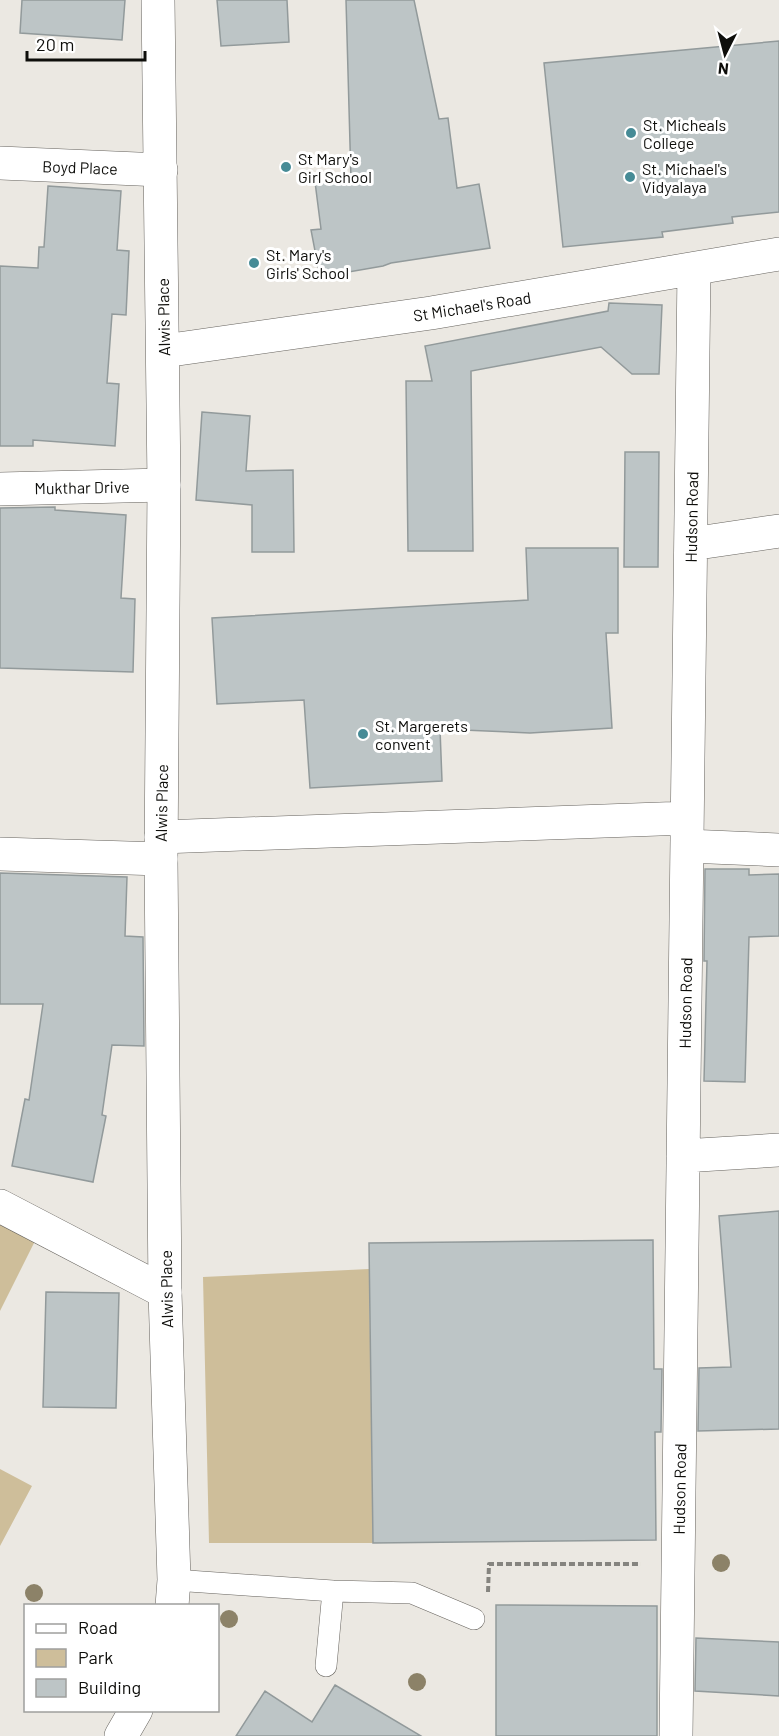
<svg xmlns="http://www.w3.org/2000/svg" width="779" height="1736" font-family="Barlow,sans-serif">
	<rect width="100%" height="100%" fill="#ebe8e2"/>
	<path fill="#cebe9a" d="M 0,1215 L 38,1235 L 0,1311 Z
		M 369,1269 L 373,1543 L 209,1543 L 203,1277 Z
		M 0,1469 L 32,1486 L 0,1546 Z"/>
	<path fill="#bdc5c6" stroke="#929a9b" stroke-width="1.5" d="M 22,0 L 125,0 L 122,40 L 20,33 Z
		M 217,0 L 287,0 L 289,42 L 221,46 Z
		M 346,0 L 414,0 L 439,119 L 448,118 L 457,188 L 479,184 L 490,248 L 391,263 L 383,266 L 320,277 L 311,230 L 321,229 L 315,182 L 351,180 Z
		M 779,41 L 779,212 L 732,217 L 733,223 L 662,232 L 663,237 L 563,247 L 544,63 Z
		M 48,186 L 121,191 L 117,250 L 129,251 L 126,315 L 112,314 L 107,383 L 119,384 L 115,446 L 33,440 L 33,446 L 0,446 L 0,266 L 38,268 L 39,247 L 44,247 Z
		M 609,303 L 662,305 L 659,374 L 632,374 L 601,347 L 471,371 L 473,551 L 408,551 L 406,381 L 432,381 L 425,346 L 608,311 Z
		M 202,412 L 250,416 L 246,471 L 293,470 L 294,552 L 252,552 L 252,505 L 196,500 Z
		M 625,452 L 659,452 L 658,567 L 624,567 Z
		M 55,507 L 55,510 L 126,515 L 121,598 L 135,599 L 133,672 L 0,668 L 0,508 Z
		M 526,548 L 618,548 L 618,633 L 606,633 L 612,728 L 530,733 L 440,729 L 442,781 L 310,788 L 304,700 L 217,704 L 212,618 L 528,600 Z
		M 705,869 L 749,869 L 749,875 L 779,874 L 779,936 L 749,937 L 745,1082 L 704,1081 L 707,961 L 704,961 Z
		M 0,873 L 127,877 L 125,936 L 143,937 L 144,1046 L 112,1045 L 102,1115 L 106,1116 L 93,1182 L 12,1166 L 25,1099 L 29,1100 L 43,1004 L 0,1004 Z
		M 779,1211 L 779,1429 L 698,1431 L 699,1368 L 731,1367 L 719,1216 Z
		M 653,1240 L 654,1369 L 662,1369 L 661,1432 L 655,1432 L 656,1540 L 373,1543 L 369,1243 Z
		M 46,1292 L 119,1293 L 116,1408 L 43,1407 Z
		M 496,1605 L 657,1606 L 657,1736 L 496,1736 Z
		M 696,1638 L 779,1642 L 779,1696 L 695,1691 Z
		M 335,1685 L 421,1736 L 236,1736 L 265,1691 L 312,1722 Z"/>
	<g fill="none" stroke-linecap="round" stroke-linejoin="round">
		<defs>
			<path id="service" d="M 174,1580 L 333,1591 L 412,1593 L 474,1619
				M 326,1666 L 333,1591"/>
			<path id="minor" d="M 0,163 L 161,170
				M 164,351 L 431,313 L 779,254
				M 0,489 L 164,485
				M 691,544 L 779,531
				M 161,837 L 687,818
				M 687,846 L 779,850
				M 0,854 L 161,859
				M 683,1156 L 779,1150
				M 0,1206 L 165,1292
				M 676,1736 L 694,269"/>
			<path id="tertiary" d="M 158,0 L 164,485 L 161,859 L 165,1292 L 174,1580 L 172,1606
				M 121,1736 L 136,1710"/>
		</defs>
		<use href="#service" stroke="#66635e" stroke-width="22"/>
		<use href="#minor" stroke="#66635e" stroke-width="34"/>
		<use href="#tertiary" stroke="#66635e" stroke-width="34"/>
		<path stroke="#85847f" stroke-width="4" stroke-dasharray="6 3" stroke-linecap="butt" d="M 488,1592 L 489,1564 L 641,1564"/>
		<use href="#service" stroke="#fff" stroke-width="21"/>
		<use href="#minor" stroke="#fff" stroke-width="33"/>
		<use href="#tertiary" stroke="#fff" stroke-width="33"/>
	</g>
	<g fill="#8c8268">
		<circle cx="721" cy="1563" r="9"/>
		<circle cx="34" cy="1593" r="9"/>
		<circle cx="229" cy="1619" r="9"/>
		<circle cx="417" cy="1682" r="9"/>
	</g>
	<g fill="#468b96" stroke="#fff" stroke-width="2">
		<circle cx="631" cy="133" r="6"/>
		<circle cx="286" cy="167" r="6"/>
		<circle cx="630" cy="177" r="6"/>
		<circle cx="254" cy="263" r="6"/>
		<circle cx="363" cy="734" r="6"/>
	</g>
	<g text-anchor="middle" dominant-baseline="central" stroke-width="6" stroke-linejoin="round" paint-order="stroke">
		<g font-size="16" fill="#0e0e0b" stroke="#fff" text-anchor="start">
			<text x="643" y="124">St. Micheals<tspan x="643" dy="18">College</tspan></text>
			<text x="298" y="158">St Mary's<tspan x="298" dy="18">Girl School</tspan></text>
			<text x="642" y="168">St. Michael's<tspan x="642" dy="18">Vidyalaya</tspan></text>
			<text x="266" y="254">St. Mary's<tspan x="266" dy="18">Girls' School</tspan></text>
			<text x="375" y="725">St. Margerets<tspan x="375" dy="18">convent</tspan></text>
		</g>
		<g font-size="16" fill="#0e0e0b" stroke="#fff">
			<text transform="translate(80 167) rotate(2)">Boyd Place</text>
			<text transform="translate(472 306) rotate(-9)">St Michael's Road</text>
			<text transform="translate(163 317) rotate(-91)">Alwis Place</text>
			<text transform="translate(82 487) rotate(-1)">Mukthar Drive</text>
			<text transform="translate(691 517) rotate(-89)">Hudson Road</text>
			<text transform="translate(161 803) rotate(-89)">Alwis Place</text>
			<text transform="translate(685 1003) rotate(-89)">Hudson Road</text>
			<text transform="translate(166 1289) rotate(-91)">Alwis Place</text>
			<text transform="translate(679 1489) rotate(-89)">Hudson Road</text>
		</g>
	</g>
	<rect x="24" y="1604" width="195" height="108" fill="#ffffff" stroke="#9f9f9d" stroke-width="1.5"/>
	<rect x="36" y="1624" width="30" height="9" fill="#ffffff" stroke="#9f9f9d" stroke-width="1.5"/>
	<text x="78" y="1634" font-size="18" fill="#0e0e0b">Road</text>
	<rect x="36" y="1649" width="30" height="18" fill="#cebe9a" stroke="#9f9f9d" stroke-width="1.5"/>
	<text x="78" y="1664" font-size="18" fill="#0e0e0b">Park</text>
	<rect x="36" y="1679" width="30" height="18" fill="#bdc5c6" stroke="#9f9f9d" stroke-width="1.5"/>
	<text x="78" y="1694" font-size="18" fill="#0e0e0b">Building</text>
	<g transform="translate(725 54) rotate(186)" stroke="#ffffff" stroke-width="4.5" paint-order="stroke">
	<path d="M0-4.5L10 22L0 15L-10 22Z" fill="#0e0e0b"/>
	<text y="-9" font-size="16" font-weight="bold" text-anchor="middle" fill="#0e0e0b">N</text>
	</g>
	<path d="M27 51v9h118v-9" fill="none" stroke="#0e0e0b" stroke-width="3"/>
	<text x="36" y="51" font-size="18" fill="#0e0e0b" stroke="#ffffff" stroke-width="4.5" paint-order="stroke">20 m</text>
</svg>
